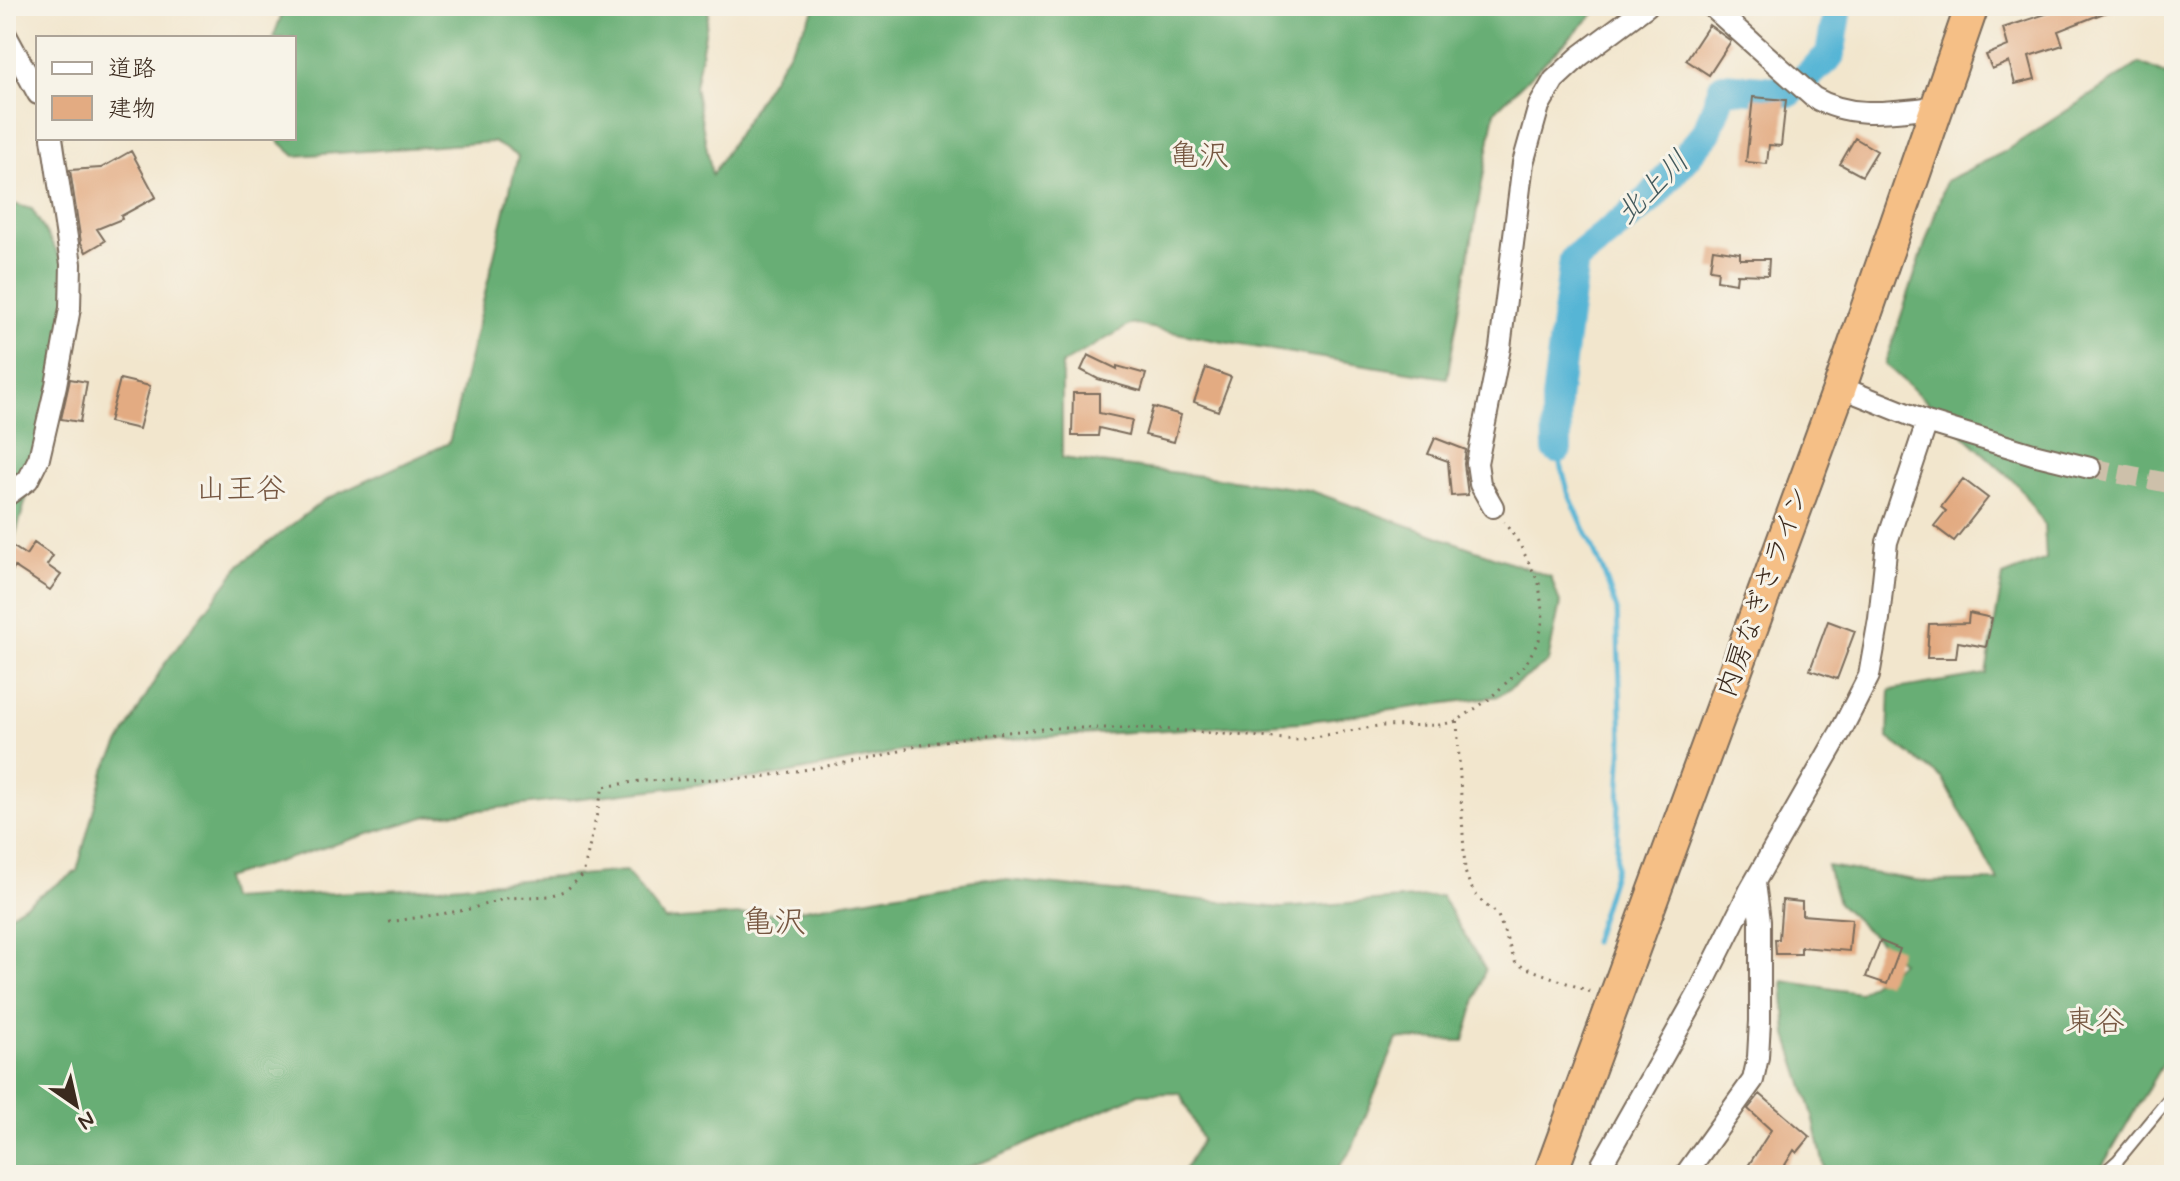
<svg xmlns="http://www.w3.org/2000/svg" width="2180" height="1181" font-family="Mynerve,'Klee One',sans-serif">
	<rect width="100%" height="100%" fill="#f7f3e8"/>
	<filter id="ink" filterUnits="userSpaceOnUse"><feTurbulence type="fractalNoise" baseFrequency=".0125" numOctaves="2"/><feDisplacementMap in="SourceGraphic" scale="16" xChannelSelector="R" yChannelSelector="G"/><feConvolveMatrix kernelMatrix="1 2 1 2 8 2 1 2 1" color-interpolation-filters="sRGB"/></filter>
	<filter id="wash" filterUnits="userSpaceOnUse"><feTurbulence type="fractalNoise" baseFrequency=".006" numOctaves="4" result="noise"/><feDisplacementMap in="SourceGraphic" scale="32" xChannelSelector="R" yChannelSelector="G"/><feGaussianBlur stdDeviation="1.8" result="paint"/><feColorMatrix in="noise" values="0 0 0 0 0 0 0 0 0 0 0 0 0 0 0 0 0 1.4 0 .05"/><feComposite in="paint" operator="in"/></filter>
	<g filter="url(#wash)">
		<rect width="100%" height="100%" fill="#f2e6cd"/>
		<path fill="#67ae74" stroke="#516c49" stroke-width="2" d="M 285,6 L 710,6 L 695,87 L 712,175 L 817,6 L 1602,6 L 1495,111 L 1447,378 L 1217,341 L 1132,324 L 1062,364 L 1062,458 L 1309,490 L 1551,577 L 1560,603 L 1548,662 L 1499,696 L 1301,722 L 942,743 L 780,775 L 428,816 L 224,878 L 229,899 L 439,887 L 626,871 L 665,920 L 787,912 L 986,878 L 1281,908 L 1441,896 L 1485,969 L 1464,1041 L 1397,1039 L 1352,1149 L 1333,1175 L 1181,1175 L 1202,1140 L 1180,1093 L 1139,1094 L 997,1157 L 945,1175 L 6,1175 L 6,917 L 77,871 L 104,771 L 163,666 L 241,564 L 324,500 L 449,443 L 518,156 L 493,142 L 295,156 L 275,138 L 294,138 L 294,38 L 273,38 Z
			M 2140,63 L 2174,78 L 2174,1044 L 2097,1175 L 1826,1175 L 1812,1112 L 1787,1035 L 1783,981 L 1859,993 L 1901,962 L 1838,903 L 1827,866 L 1928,882 L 1998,881 L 1943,779 L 1888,738 L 1890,690 L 1986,674 L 2003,576 L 2046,559 L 2044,524 L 2017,484 L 1885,364 L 1946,181 L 2002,153 Z
			M 6,202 L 32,209 L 72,277 L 61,381 L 6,567 Z"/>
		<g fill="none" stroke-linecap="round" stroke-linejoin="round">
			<path stroke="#57b5d5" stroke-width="5" d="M 1557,449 L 1568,492 L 1604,573 L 1617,610 L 1622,739 L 1616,866 L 1593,942"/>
			<path stroke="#57b5d5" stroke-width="30" d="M 1557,449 L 1556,400 L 1574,260 L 1649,200 L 1707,132 L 1723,87 L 1790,92 L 1830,55 L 1837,14 L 1832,6"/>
		</g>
		<g id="blocks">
			<path fill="#e3ab82" d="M 2070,6 L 2119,7 L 2058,31 L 2063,45 L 2029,56 L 2035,79 L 2015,84 L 2009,62 L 1992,69 L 1986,55 L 2008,46 L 2003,28 Z
				M 1709,25 L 1731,41 L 1709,75 L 1686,60 Z
				M 1753,97 L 1786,100 L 1781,146 L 1769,145 L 1767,164 L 1746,162 Z
				M 1855,138 L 1877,151 L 1862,176 L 1840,164 Z
				M 131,151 L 156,197 L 121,216 L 122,219 L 97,229 L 105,241 L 86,252 L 81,243 L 70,170 L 101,168 Z
				M 1713,249 L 1740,253 L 1740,259 L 1769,259 L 1768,275 L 1737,274 L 1736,283 L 1717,280 L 1718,270 L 1710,269 Z
				M 1088,355 L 1117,369 L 1117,366 L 1146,374 L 1141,391 L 1098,379 L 1081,370 Z
				M 1206,368 L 1231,377 L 1218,411 L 1194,402 Z
				M 70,379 L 87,382 L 80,422 L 61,419 Z
				M 120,379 L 150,386 L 139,429 L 109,422 Z
				M 1073,393 L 1099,393 L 1099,413 L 1132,420 L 1129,435 L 1099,428 L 1098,436 L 1072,436 Z
				M 1153,407 L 1181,415 L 1174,442 L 1145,435 Z
				M 1435,438 L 1466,450 L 1464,464 L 1468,495 L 1451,496 L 1448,461 L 1428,454 Z
				M 1963,479 L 1988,498 L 1954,541 L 1934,526 L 1946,511 L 1941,507 Z
				M 6,542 L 26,555 L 34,543 L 53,556 L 47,565 L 61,575 L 50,590 L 15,567 L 6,581 Z
				M 1969,613 L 1992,618 L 1986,647 L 1958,642 L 1956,658 L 1927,658 L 1929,624 L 1968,623 Z
				M 1828,621 L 1855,631 L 1837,679 L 1810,670 Z
				M 1782,900 L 1802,902 L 1802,915 L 1852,919 L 1849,951 L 1801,947 L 1801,954 L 1776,954 L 1775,939 L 1779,939 Z
				M 1880,941 L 1900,949 L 1887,984 L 1866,977 Z
				M 1760,1094 L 1810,1137 L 1797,1153 L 1794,1150 L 1779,1175 L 1763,1175 L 1748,1166 L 1771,1130 L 1748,1109 Z"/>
		</g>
	</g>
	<g filter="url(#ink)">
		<use href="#blocks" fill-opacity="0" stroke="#7b6c5b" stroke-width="2"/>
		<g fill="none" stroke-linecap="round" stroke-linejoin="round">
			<path stroke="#cdc0aa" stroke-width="20" stroke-dasharray="20 10" stroke-linecap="butt" d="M 2090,468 L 2174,484"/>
			<defs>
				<path id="service" d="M 2101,1175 L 2118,1160 L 2174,1092"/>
				<path id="minor" d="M 1711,6 L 1813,97 C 1852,120 1893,111 1936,107
					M 6,35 L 38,94
					M 1840,387 L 1927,422 L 2033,454 L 2090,468
					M 6,496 L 28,480 L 39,458 L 56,385 L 70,308 L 71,264 L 52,138
					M 1493,507 L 1480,484 L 1477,463 L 1500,348 L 1523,163 L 1539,106 L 1554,80 L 1580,56 L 1647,6
					M 1596,1175 L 1698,994 L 1750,890 L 1842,729 L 1869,676 L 1879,619 L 1887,542 L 1927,422
					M 1685,1175 L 1753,1080 L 1758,1057 L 1760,1021 L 1760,921 L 1755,883"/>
				<path id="trunk" d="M 1550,1175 L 1840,387 L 1972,6"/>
			</defs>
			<use href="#service" stroke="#7b6c5b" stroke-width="14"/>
			<use href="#minor" stroke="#7b6c5b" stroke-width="24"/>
			<use href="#trunk" stroke="#7b6c5b" stroke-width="36"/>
			<path stroke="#7b6c5b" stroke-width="3" stroke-dasharray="2 6" stroke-linecap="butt" d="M 1457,721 L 1465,871 C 1471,891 1479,902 1497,913 L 1516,964 L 1591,992
				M 389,922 L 466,910 L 507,898 L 550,896 L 565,891 L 583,875 L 603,787 L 640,781 L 755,778 L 880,757 L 916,746 L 984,734 L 1055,728 L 1149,728 L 1298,740 L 1378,726 L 1440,725 L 1457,721 L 1488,700 L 1525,665 L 1539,640 L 1543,618 L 1539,583 L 1519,543 L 1504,522
				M 1045,1175 L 1082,1166"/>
			<use href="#service" stroke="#fff" stroke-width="10"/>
			<use href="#minor" stroke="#fff" stroke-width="20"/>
			<use href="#trunk" stroke="#f5bf86" stroke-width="32"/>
		</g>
	</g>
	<g text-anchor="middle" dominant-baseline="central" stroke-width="6" stroke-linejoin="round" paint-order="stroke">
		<g font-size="28" fill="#3b2a1e" stroke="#f7f3e8">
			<text transform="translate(1764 592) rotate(-70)">内房なぎさライン</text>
		</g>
		<g font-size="30" fill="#765741" stroke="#f7f3e8">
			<text x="1199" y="156">亀沢</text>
			<text x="241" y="489">山王谷</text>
			<text x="2095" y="1022">東谷</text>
		</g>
		<g font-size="30" font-style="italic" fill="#455b5e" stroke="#f7f3e8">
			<text transform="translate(1653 188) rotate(-45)">北上川</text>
		</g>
		<g font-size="32" fill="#765741" stroke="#f7f3e8">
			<text x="774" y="923">亀沢</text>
		</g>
	</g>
	<rect width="2180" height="1181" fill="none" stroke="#f7f3e8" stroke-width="32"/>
	<rect x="36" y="36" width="260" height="104" fill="#f7f3e8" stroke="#aca397" stroke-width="2"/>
	<rect x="52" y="62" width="40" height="12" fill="#ffffff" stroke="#aca397" stroke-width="2"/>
	<text x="108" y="76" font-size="24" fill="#3b2a1e">道路</text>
	<rect x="52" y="96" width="40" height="24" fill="#e3ab82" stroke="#aca397" stroke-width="2"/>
	<text x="108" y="116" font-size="24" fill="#3b2a1e">建物</text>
	<g transform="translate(76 1105) rotate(146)" stroke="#f7f3e8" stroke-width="6" paint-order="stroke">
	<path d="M0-6L14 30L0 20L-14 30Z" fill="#3b2a1e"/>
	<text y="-12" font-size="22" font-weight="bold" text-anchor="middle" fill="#3b2a1e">N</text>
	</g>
</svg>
